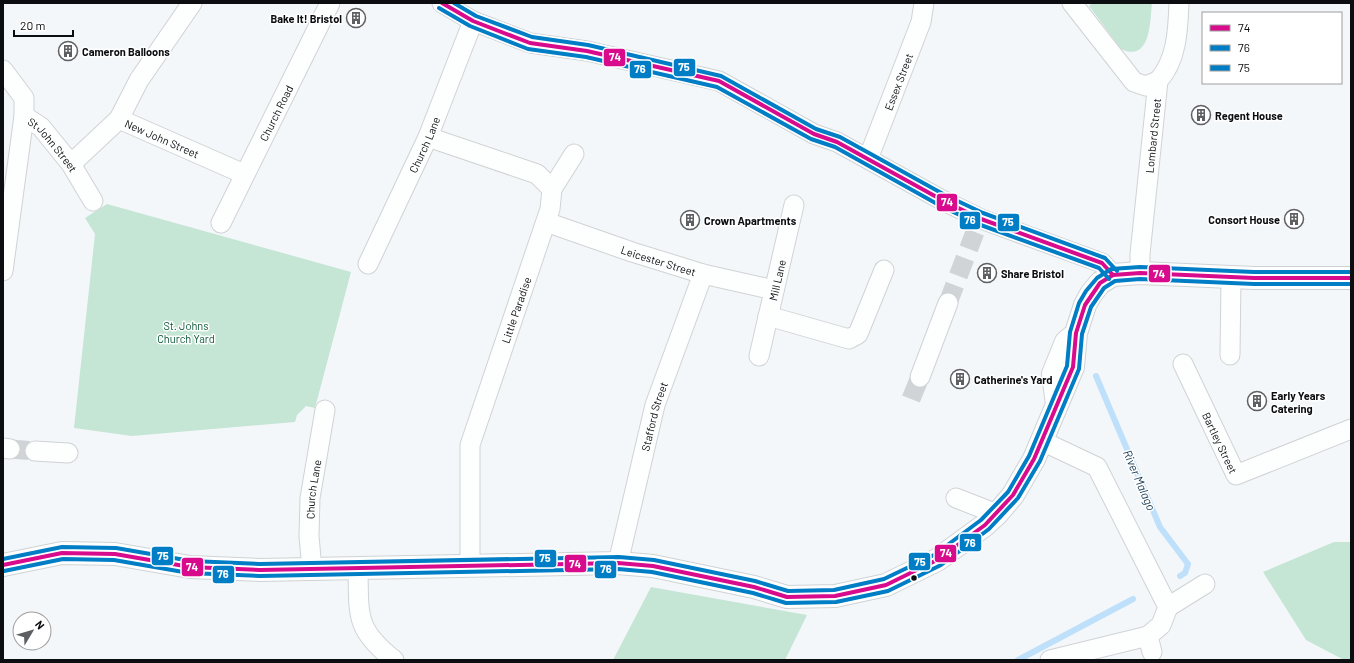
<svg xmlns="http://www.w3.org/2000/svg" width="1354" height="663" font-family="Barlow,sans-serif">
	<rect width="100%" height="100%" fill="#f4f7fa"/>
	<path fill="#c5e5d5" d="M 1092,3 L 1152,3 C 1150,21 1151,63 1121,49 L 1089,6 Z
		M 107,204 L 351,272 L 315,408 L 306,406 L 297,415 L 295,422 L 132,436 L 74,428 L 95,234 L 85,218 Z
		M 1334,542 L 1351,542 L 1351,660 L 1344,660 L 1306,640 L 1263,572 Z
		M 651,587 L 807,615 L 785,660 L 613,660 Z"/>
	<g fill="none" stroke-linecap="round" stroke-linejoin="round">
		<path stroke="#bee0fb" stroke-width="6" d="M 1096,376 L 1160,527 L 1188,564 L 1185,573 L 1180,576
			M 1018,660 L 1133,599"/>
		<path stroke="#d1d4d7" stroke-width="19" stroke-dasharray="19 10" stroke-linecap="butt" d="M 948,303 L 975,232
			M 911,399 L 920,377
			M 10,449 L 35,451"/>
		<defs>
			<g id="minor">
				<path d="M 442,3 L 473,21 L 530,43 L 587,51 L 719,81 L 814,134 L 837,142 L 942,200 L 981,219 L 1102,263 L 1113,275"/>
				<path d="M 1072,3 L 1134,82 L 1146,86 L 1158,81"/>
				<path d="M 3,70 L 24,98 L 24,116 L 3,271"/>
				<path id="s1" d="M 24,116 L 41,127 L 71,164 L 93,201"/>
				<path d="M 119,119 L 139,80 L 192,3"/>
				<path d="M 428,137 L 537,174 L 552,189 L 550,209 L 470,445 L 470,565"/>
				<path id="s2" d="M 868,159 L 921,22 L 924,3"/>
				<path id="s3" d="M 71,164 L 119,119 L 244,174"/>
				<path d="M 552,189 L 574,154"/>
				<path id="s4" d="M 546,222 L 632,252 L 703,274 L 774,290"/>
				<path id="s5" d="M 221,223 L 330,3"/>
				<path id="s6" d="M 368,264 L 428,137 L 473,21"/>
				<path id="s7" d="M 1140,273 L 1140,254 L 1158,81 C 1177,60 1178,30 1179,3"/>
				<path d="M 768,316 L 849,339 L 858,334 L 884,270"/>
				<path d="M 1230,355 L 1231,277"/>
				<path id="s8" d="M 759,356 L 794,205"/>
				<path id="s9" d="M 1183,364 L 1236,475 L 1351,429"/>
				<path d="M 920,377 L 948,303"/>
				<path d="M 1042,441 L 1097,467 L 1168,607 L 1161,625 L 1148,636 L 1152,652"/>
				<path d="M 3,448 L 10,449"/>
				<path d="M 35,451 L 68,453"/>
				<path d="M 956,498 L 997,514"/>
				<path id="s10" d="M 618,563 L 655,405 L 703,274"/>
				<path d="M 358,569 C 359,616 355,629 394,660"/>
				<path id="s11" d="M 312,570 L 309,536 L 310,498 L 325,410"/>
				<path d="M 1168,607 L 1205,584"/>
				<path d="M 1050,660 L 1148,636"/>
			</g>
			<path id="highway" d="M 1057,404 L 1053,374 L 1066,342 L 1072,337
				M 3,565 L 62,553 L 115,554 L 190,567 L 260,570 L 618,563 L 653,566 L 754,587 L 787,597 L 835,596 L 886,585 L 937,560 L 985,525 L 997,514 L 1013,495 L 1034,459 L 1073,367 L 1076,333 L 1085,305 L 1091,294 L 1100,283 L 1113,275 L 1140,273 L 1254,278 L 1351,278"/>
		</defs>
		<use href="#minor" stroke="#d0d3d5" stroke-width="21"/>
		<use href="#highway" stroke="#d0d3d5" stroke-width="24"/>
		<use href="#minor" stroke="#fdfefe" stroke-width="19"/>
		<use href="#highway" stroke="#fdfefe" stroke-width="22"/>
		<defs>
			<path id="bus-1" d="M 442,3 L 473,21 L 530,43 L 587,51 L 719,81 L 814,134 L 837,142 L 942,200 L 981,219 L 1102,263 L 1113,275
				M 3,565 L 62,553 L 115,554 L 190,567 L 260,570 L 618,563 L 653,566 L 754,587 L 787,597 L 835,596 L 886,585 L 937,560 L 985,525 L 1013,495 L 1034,459 L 1073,367 L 1076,333 L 1085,305 L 1100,283 L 1113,275 L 1140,273 L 1254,278 L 1351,278"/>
			<path id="bus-2" d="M 439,8 L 470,26 L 528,49 L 586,57 L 717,87 L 811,139 L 835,147 L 939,205 L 978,224 L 1099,268 L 1109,279
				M 4,571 L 63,559 L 114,560 L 189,573 L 260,576 L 618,569 L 652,572 L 753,593 L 786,603 L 836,602 L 888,591 L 941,565 L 989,529 L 1018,498 L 1040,461 L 1079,369 L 1082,334 L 1091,307 L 1104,288 L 1115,281 L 1140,279 L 1254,284 L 1351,284"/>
			<path id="bus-3" d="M 454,3 L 476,16 L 532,37 L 588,45 L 721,76 L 816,129 L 840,137 L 945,195 L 983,213 L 1105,258 L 1117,271
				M 3,559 L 62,547 L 116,548 L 191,561 L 260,564 L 619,557 L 654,560 L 755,581 L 788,591 L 834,590 L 884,579 L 934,555 L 981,520 L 1008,492 L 1029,456 L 1067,366 L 1070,332 L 1079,303 L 1086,291 L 1097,278 L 1111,269 L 1140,267 L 1254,272 L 1351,272"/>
		</defs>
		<use href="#bus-1" stroke="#fff" stroke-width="7"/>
		<use href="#bus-2" stroke="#fff" stroke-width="7"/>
		<use href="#bus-3" stroke="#fff" stroke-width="7"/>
		<use href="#bus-1" stroke="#d70b8c" stroke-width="4"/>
		<use href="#bus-2" stroke="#007ec5" stroke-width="4"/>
		<use href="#bus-3" stroke="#007ec5" stroke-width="4"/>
	</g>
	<defs>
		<symbol id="building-ring" viewBox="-11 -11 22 22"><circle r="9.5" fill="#fff" stroke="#5d5f62" stroke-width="1.5"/><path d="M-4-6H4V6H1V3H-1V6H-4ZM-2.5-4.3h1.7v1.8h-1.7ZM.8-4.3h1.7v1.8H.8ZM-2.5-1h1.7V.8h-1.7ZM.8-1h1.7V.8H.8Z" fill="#5d5f62"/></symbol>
	</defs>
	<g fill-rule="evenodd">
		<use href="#building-ring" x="345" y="7" width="22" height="22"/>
		<use href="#building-ring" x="57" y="40" width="22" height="22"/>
		<use href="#building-ring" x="1190" y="104" width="22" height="22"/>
		<use href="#building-ring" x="1283" y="208" width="22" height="22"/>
		<use href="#building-ring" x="679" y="209" width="22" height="22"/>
		<use href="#building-ring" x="976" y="262" width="22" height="22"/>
		<use href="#building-ring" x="949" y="368" width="22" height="22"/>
		<use href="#building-ring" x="1246" y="390" width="22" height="22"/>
	</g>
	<circle fill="#0c0d10" stroke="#fff" stroke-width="1.5" cx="914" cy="578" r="3.5"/>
	<g text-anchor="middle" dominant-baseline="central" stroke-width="3" stroke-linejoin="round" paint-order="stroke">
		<g font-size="11" font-weight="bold" fill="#0c0d10" stroke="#fff" text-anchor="start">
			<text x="342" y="18" text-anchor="end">Bake It! Bristol</text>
			<text x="82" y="51">Cameron Balloons</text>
			<text x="1215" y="115">Regent House</text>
			<text x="1280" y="219" text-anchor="end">Consort House</text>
			<text x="704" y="220">Crown Apartments</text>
			<text x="1001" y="273">Share Bristol</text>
			<text x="974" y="379">Catherine's Yard</text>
			<text x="1271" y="395">Early Years<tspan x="1271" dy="13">Catering</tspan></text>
		</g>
		<g font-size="11" fill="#0c0d10" stroke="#fff">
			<text stroke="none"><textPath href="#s2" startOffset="83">Essex Street</textPath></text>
			<text stroke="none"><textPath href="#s5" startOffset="123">Church Road</textPath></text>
			<text stroke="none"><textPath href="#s7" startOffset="138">Lombard Street</textPath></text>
			<text stroke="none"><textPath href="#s3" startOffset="113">New John Street</textPath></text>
			<text stroke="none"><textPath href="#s6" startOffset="132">Church Lane</textPath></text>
			<text stroke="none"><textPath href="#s1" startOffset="41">St John Street</textPath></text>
			<text stroke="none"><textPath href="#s4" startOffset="119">Leicester Street</textPath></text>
			<text stroke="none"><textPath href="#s8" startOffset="78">Mill Lane</textPath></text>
			<text transform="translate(516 310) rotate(-71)">Little Paradise</text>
			<text stroke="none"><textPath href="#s10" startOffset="151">Stafford Street</textPath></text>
			<text stroke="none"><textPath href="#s9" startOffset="87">Bartley Street</textPath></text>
			<text stroke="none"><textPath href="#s11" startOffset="81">Church Lane</textPath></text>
		</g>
		<g font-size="11" fill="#095736" stroke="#fff">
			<text x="186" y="325">St. Johns<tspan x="186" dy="13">Church Yard</tspan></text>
		</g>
		<g font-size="12" font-style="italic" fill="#173a53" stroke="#fff">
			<text transform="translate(1140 480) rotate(67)">River Malago</text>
		</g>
	</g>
	<g stroke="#fff" stroke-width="1.5">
		<rect x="603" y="48" width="23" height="19" rx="4" fill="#d70b8c"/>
		<rect x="673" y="58" width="23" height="19" rx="4" fill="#007ec5"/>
		<rect x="629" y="60" width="23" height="19" rx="4" fill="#007ec5"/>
		<rect x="936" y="193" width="22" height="19" rx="4" fill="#d70b8c"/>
		<rect x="959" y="211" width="22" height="19" rx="4" fill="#007ec5"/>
		<rect x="997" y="213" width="23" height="19" rx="4" fill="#007ec5"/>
		<rect x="1148" y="264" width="23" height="19" rx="4" fill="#d70b8c"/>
		<rect x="959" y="533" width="23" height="19" rx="4" fill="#007ec5"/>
		<rect x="934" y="544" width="23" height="19" rx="4" fill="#d70b8c"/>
		<rect x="151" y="546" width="23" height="20" rx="4" fill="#007ec5"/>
		<rect x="534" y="549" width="23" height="19" rx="4" fill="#007ec5"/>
		<rect x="908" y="552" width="23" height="19" rx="4" fill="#007ec5"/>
		<rect x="564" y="554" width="23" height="19" rx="4" fill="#d70b8c"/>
		<rect x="181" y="557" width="23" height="20" rx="4" fill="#d70b8c"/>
		<rect x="594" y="560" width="23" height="19" rx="4" fill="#007ec5"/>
		<rect x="212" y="565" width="23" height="19" rx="4" fill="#007ec5"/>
	</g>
	<g font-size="11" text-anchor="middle" font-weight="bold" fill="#fff">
		<text x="615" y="61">74</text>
		<text x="684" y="71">75</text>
		<text x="640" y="73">76</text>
		<text x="947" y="206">74</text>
		<text x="970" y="224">76</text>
		<text x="1008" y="226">75</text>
		<text x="1159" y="278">74</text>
		<text x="970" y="547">76</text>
		<text x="946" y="557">74</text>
		<text x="163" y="560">75</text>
		<text x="545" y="562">75</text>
		<text x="920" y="566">75</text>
		<text x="575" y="568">74</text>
		<text x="192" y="571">74</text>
		<text x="606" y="573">76</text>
		<text x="223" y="578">76</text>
	</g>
	<rect width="1354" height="663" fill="none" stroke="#0c0d10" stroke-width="8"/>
	<rect x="1202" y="12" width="140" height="72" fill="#ffffff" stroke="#9e9e9f"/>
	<rect x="1210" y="25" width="20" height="6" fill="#d70b8c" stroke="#9e9e9f"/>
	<text x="1238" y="32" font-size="12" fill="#0c0d10">74</text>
	<rect x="1210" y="45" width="20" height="6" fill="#007ec5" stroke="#9e9e9f"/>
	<text x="1238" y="52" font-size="12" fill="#0c0d10">76</text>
	<rect x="1210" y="65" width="20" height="6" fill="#007ec5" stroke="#9e9e9f"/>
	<text x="1238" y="72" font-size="12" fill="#0c0d10">75</text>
	<g transform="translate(32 631) rotate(52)"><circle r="19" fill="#ffffff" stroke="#9e9e9f"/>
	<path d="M0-3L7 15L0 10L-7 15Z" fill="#5d5f62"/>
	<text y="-6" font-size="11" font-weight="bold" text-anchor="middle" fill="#0c0d10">N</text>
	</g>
	<path d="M14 30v6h59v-6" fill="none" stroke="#0c0d10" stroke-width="2"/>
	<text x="20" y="30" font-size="12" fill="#0c0d10" stroke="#ffffff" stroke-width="3" paint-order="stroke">20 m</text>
</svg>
